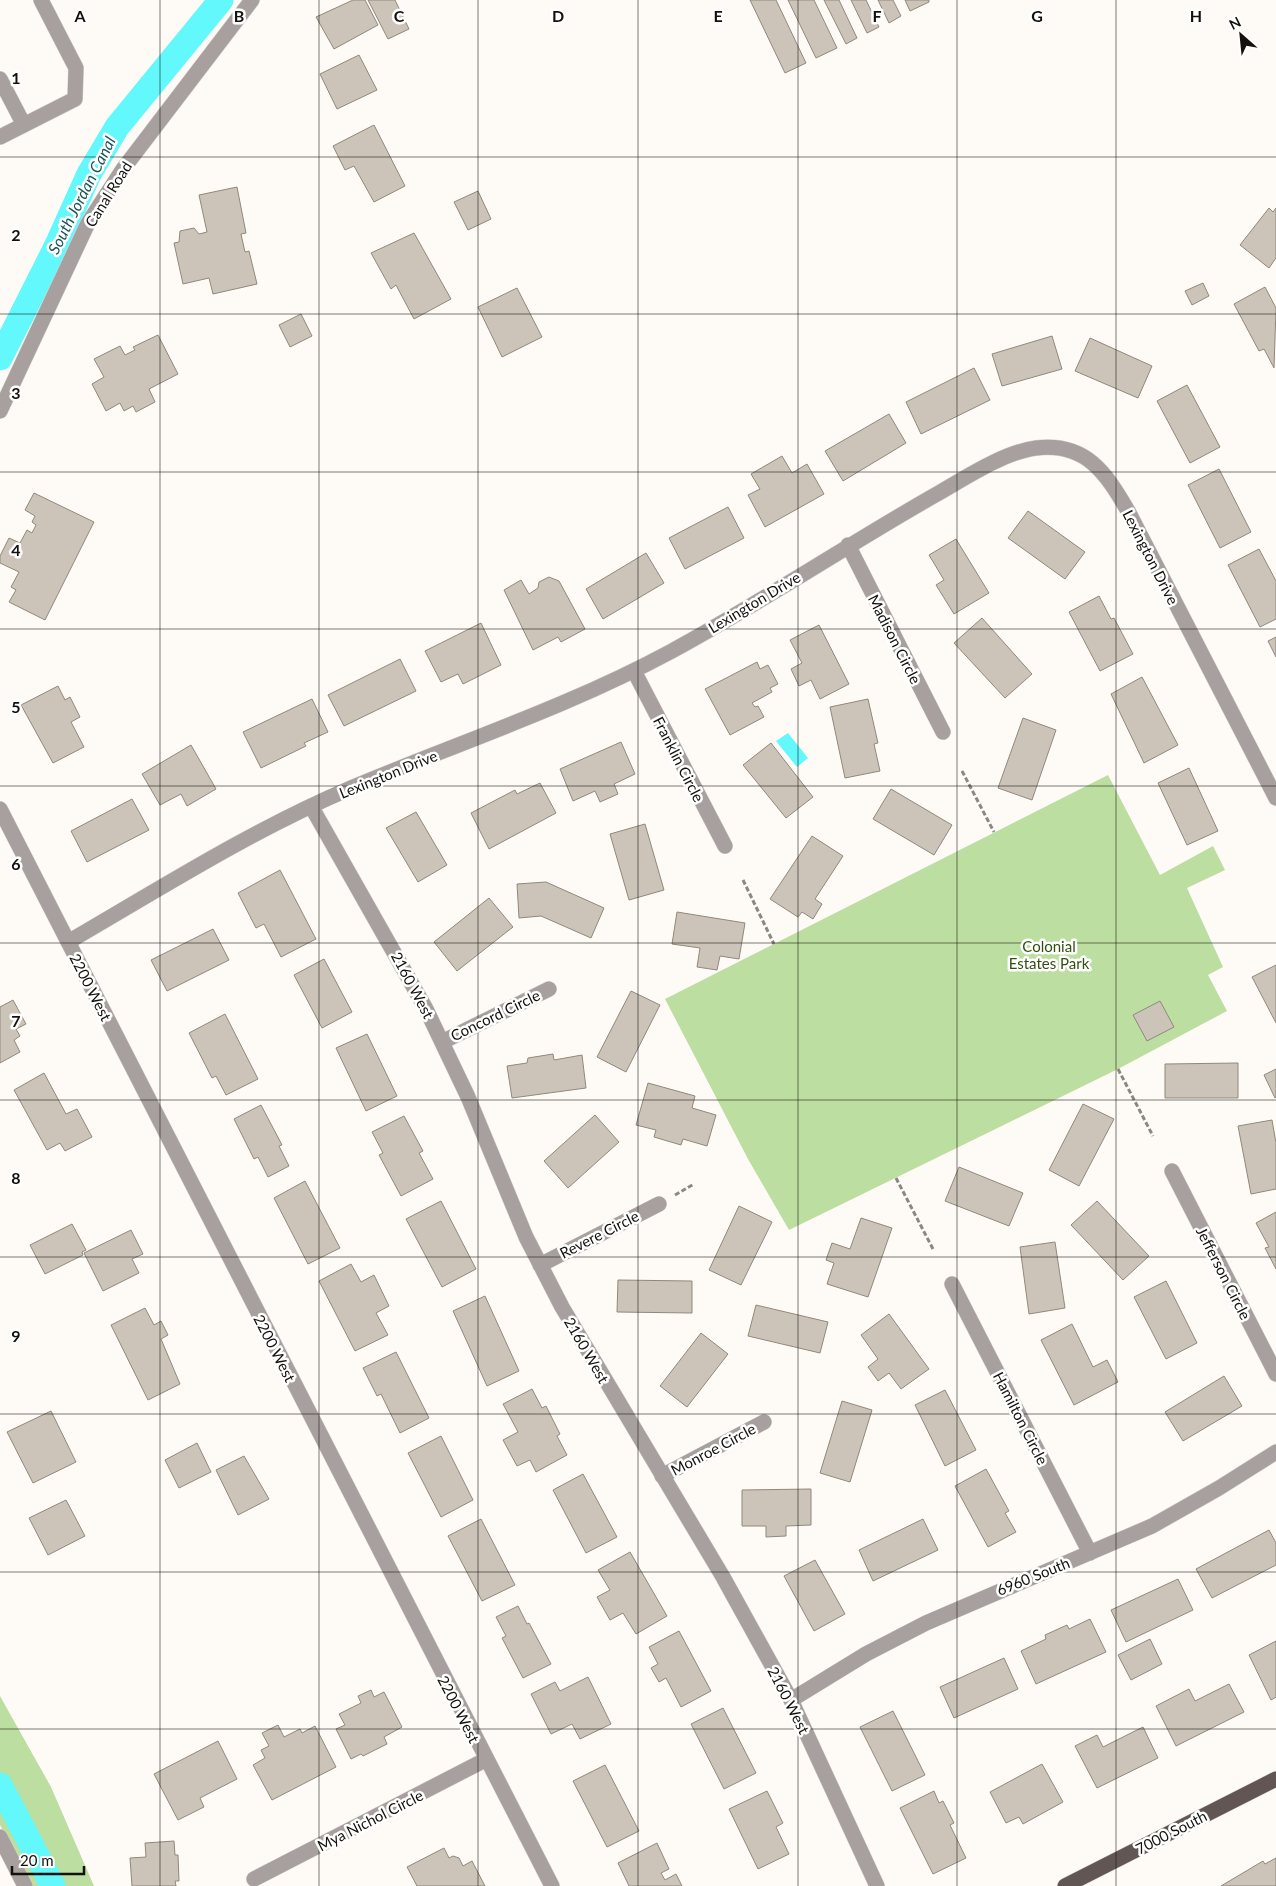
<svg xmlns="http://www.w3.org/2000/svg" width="1276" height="1886" font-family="Lato,sans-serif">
	<rect width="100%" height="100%" fill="#fefbf6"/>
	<path fill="#bcdea0" d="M 1108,775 L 1160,875 L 1213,846 L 1225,870 L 1187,888 L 1223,967 L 1208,975 L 1227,1011 L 1118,1069 L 789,1230 L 748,1159 L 665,999 Z
		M 0,1696 L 51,1787 L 94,1886 L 30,1886 L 0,1825 Z"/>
	<path fill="#63f8fc" d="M 788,733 L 808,758 L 797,767 L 776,741 Z"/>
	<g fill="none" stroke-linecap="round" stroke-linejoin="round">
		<path stroke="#63f8fc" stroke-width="25" d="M 0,358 L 57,245 L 89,174 L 117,127 L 221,0
			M 0,1785 L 53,1886"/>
	</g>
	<path fill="#cdc4b9" stroke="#90887d" d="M 353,0 L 365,0 L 378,25 L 334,49 L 316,17 Z
		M 368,0 L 395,0 L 409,29 L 388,39 Z
		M 750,0 L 776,0 L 806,63 L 785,73 Z
		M 788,0 L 814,0 L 837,48 L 816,58 Z
		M 824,0 L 839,0 L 857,38 L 846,44 Z
		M 851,0 L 866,0 L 879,27 L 867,33 Z
		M 878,0 L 893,0 L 901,16 L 889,23 Z
		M 905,0 L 929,0 L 929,2 L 910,11 Z
		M 359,55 L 377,90 L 337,109 L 320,74 Z
		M 374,125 L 405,186 L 374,202 L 354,166 L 345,170 L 333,146 Z
		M 237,187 L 246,233 L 241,234 L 245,252 L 249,251 L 257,284 L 213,294 L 209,278 L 183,284 L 174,243 L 179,242 L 180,231 L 194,228 L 199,234 L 207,232 L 199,195 Z
		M 478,191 L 491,219 L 468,230 L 454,202 Z
		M 1269,208 L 1273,212 L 1276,208 L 1276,258 L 1269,268 L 1240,245 Z
		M 414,233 L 451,299 L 414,319 L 396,285 L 391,289 L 371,253 Z
		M 1203,283 L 1209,296 L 1192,305 L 1185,291 Z
		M 1265,287 L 1276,308 L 1274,368 L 1264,349 L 1259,351 L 1234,304 Z
		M 517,288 L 542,337 L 502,357 L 478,307 Z
		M 301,314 L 312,336 L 290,347 L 279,325 Z
		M 158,335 L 178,374 L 149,389 L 155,402 L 136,412 L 133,406 L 124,411 L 120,403 L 106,411 L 92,384 L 104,377 L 94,359 L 120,346 L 125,355 L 135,350 L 133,347 Z
		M 1052,336 L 1062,369 L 1002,386 L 992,354 Z
		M 1090,338 L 1152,366 L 1138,398 L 1075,371 Z
		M 974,368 L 990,400 L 921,434 L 906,402 Z
		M 1187,385 L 1220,447 L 1190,463 L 1157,401 Z
		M 889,414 L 906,443 L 843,481 L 825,451 Z
		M 782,456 L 792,473 L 807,464 L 824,494 L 765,527 L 748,495 L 760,489 L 751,474 Z
		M 1219,469 L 1251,532 L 1220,548 L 1188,485 Z
		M 34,493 L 94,522 L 45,620 L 9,602 L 16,590 L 11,587 L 19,572 L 0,563 L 0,556 L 9,538 L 20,543 L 27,530 L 32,533 L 36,525 L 32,522 L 35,516 L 25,510 Z
		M 728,507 L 744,538 L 685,569 L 669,538 Z
		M 1028,511 L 1085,552 L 1065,579 L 1008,538 Z
		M 956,539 L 989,593 L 954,614 L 936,585 L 944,580 L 929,555 Z
		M 1259,549 L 1276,581 L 1276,619 L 1260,627 L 1228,565 Z
		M 646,553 L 664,583 L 603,619 L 586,589 Z
		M 549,577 L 559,581 L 585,629 L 561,642 L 558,637 L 533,650 L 504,590 L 521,580 L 529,594 L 538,588 L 539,582 Z
		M 1099,596 L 1111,619 L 1114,618 L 1133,654 L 1100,671 L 1069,612 Z
		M 982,618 L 1032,674 L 1005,698 L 954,643 Z
		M 481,623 L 501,665 L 463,684 L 458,674 L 441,682 L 425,651 Z
		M 819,625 L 849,684 L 820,699 L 811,680 L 799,686 L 791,669 L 802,663 L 790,640 Z
		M 1276,637 L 1276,657 L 1268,641 Z
		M 400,659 L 416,691 L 344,726 L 328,695 Z
		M 757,662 L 760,669 L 768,665 L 778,684 L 770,688 L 772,692 L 752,703 L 755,707 L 758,706 L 764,717 L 730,735 L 705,689 Z
		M 1142,677 L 1178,745 L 1144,763 L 1111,694 Z
		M 58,686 L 65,700 L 70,697 L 80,717 L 71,722 L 84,747 L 53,763 L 21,705 Z
		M 312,699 L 328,732 L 304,743 L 306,746 L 261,768 L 243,732 Z
		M 868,699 L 878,743 L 874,744 L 880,771 L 845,778 L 830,707 Z
		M 1023,718 L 1056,730 L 1032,800 L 998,788 Z
		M 621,742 L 635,774 L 614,784 L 618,794 L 600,802 L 595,791 L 573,801 L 560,769 Z
		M 771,743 L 813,797 L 786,818 L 743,765 Z
		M 191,745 L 216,789 L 187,806 L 181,794 L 160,805 L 142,774 Z
		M 1189,768 L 1218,831 L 1187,845 L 1158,783 Z
		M 540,783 L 556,813 L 489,849 L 471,813 L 515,790 L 517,794 Z
		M 891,789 L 952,825 L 934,855 L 873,819 Z
		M 132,799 L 149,830 L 87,862 L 71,831 Z
		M 416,812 L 447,865 L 418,882 L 386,828 Z
		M 645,824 L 664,890 L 629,900 L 610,834 Z
		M 812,836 L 843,856 L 815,899 L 822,904 L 813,919 L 802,912 L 798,917 L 770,899 Z
		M 280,870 L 316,939 L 281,957 L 264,924 L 256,928 L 238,893 Z
		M 546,882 L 604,908 L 591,938 L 541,916 L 519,918 L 517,884 Z
		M 489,898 L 513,927 L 457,971 L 434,942 Z
		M 677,912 L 745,923 L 739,959 L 720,956 L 717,970 L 697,967 L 700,948 L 672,944 Z
		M 213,929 L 229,960 L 167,991 L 151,960 Z
		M 324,959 L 352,1012 L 322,1028 L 294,975 Z
		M 1276,965 L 1276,1023 L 1252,977 Z
		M 631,991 L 660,1005 L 626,1072 L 597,1057 Z
		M 13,1000 L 26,1024 L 16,1029 L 20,1036 L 14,1040 L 20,1052 L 0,1063 L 0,1007 Z
		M 1160,1001 L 1174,1027 L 1147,1041 L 1133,1015 Z
		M 225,1014 L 258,1079 L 226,1095 L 216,1076 L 212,1078 L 189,1033 Z
		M 367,1034 L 397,1096 L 366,1111 L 336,1048 Z
		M 553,1054 L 554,1060 L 582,1055 L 586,1088 L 512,1098 L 507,1066 L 527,1063 L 528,1058 Z
		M 1238,1063 L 1238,1098 L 1165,1098 L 1165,1064 Z
		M 1276,1069 L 1276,1097 L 1275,1098 L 1264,1075 Z
		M 44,1073 L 66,1114 L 77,1109 L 92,1137 L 65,1151 L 60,1143 L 47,1150 L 14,1090 Z
		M 648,1083 L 695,1096 L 692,1108 L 716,1115 L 707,1146 L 683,1139 L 681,1145 L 654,1137 L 656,1130 L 636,1125 Z
		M 1083,1104 L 1114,1119 L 1079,1186 L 1049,1170 Z
		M 261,1105 L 282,1145 L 279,1146 L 289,1166 L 268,1177 L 258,1157 L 254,1159 L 234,1119 Z
		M 595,1115 L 619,1142 L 568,1188 L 544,1161 Z
		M 404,1116 L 423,1151 L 419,1153 L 433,1179 L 401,1196 L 379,1155 L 383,1153 L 372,1132 Z
		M 1272,1120 L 1276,1143 L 1276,1189 L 1251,1194 L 1238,1126 Z
		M 959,1167 L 1023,1193 L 1009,1226 L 945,1201 Z
		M 305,1181 L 340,1248 L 308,1264 L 274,1198 Z
		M 441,1201 L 476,1269 L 442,1287 L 406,1219 Z
		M 1097,1201 L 1149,1256 L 1123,1280 L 1071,1225 Z
		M 739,1206 L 772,1222 L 741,1285 L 709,1270 Z
		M 1276,1212 L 1276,1269 L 1265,1248 L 1269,1247 L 1256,1223 Z
		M 861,1218 L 892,1228 L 868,1297 L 827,1284 L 834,1263 L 826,1260 L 832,1243 L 850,1249 Z
		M 72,1224 L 86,1250 L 82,1252 L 83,1255 L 45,1274 L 30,1245 Z
		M 131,1230 L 143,1254 L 132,1259 L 139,1273 L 103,1291 L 84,1253 Z
		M 1055,1242 L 1065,1308 L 1029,1314 L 1020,1247 Z
		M 351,1264 L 361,1282 L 374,1275 L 389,1306 L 376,1313 L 388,1335 L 355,1351 L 319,1281 Z
		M 618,1280 L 692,1281 L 692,1313 L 617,1312 Z
		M 1166,1281 L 1197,1343 L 1166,1359 L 1134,1297 Z
		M 485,1296 L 519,1371 L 487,1386 L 453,1311 Z
		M 756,1305 L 828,1322 L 820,1353 L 748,1336 Z
		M 145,1308 L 154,1325 L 161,1321 L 168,1335 L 161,1339 L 180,1384 L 148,1400 L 111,1325 Z
		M 889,1314 L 929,1369 L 901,1389 L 889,1373 L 878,1381 L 868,1367 L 878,1359 L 861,1335 Z
		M 1072,1324 L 1093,1367 L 1107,1360 L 1118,1382 L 1074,1405 L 1041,1340 Z
		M 701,1333 L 728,1354 L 687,1407 L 660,1386 Z
		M 396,1352 L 429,1418 L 400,1433 L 381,1394 L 377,1396 L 363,1368 Z
		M 1224,1376 L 1242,1406 L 1183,1441 L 1165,1412 Z
		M 532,1389 L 542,1408 L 546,1406 L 560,1434 L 557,1436 L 567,1455 L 536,1472 L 530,1460 L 517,1466 L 503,1440 L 518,1432 L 503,1404 Z
		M 945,1390 L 976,1450 L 945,1466 L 915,1405 Z
		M 842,1401 L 872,1410 L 850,1482 L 820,1473 Z
		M 51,1411 L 76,1462 L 33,1483 L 7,1432 Z
		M 441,1436 L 473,1500 L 441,1517 L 408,1453 Z
		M 197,1443 L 211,1472 L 179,1488 L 165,1460 Z
		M 244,1456 L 269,1499 L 238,1515 L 216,1470 Z
		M 986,1469 L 1009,1511 L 1005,1513 L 1016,1532 L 988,1547 L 955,1486 Z
		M 583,1474 L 617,1537 L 586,1553 L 553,1490 Z
		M 811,1489 L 811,1525 L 786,1526 L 786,1536 L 766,1537 L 766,1526 L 742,1526 L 742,1490 Z
		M 66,1500 L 85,1536 L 48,1555 L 29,1518 Z
		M 481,1519 L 515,1585 L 482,1601 L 448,1536 Z
		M 923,1519 L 938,1550 L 873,1581 L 859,1550 Z
		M 1269,1530 L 1276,1543 L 1276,1565 L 1212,1598 L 1196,1569 Z
		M 630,1552 L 667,1616 L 636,1634 L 623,1613 L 610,1620 L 597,1597 L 610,1590 L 598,1570 Z
		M 815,1560 L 845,1614 L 814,1631 L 784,1576 Z
		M 1178,1579 L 1193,1610 L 1126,1642 L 1111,1610 Z
		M 518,1606 L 527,1624 L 529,1623 L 551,1664 L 523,1678 L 502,1638 L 506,1636 L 496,1617 Z
		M 1090,1619 L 1106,1652 L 1036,1684 L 1021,1651 L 1046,1639 L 1045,1635 L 1067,1625 L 1069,1629 Z
		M 679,1631 L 711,1691 L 681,1707 L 666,1678 L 659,1682 L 651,1668 L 658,1664 L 649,1647 Z
		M 1150,1639 L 1162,1664 L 1131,1680 L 1118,1655 Z
		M 1276,1641 L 1276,1697 L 1271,1700 L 1249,1655 Z
		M 1004,1658 L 1018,1689 L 954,1718 L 940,1687 Z
		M 588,1677 L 611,1724 L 580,1739 L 572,1724 L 551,1734 L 531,1694 L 555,1682 L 560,1691 Z
		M 1229,1684 L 1244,1712 L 1176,1746 L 1156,1706 L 1189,1689 L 1195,1701 Z
		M 371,1690 L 374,1697 L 384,1692 L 402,1727 L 384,1737 L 387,1744 L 363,1756 L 361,1754 L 351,1759 L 336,1729 L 345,1725 L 339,1714 L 361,1703 L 358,1696 Z
		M 723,1708 L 756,1773 L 724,1789 L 691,1724 Z
		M 893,1711 L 925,1775 L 892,1791 L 860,1727 Z
		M 278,1725 L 284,1737 L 300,1729 L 302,1733 L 315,1726 L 336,1767 L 272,1800 L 253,1765 L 265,1758 L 261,1750 L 269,1746 L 262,1733 Z
		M 1143,1727 L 1158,1758 L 1097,1788 L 1075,1746 L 1097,1735 L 1103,1747 Z
		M 218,1741 L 237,1779 L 200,1798 L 204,1807 L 178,1820 L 154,1774 Z
		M 1042,1764 L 1063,1802 L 1023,1824 L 1019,1817 L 1006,1823 L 990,1792 Z
		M 605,1765 L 639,1831 L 607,1847 L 573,1781 Z
		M 767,1791 L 783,1823 L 776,1827 L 789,1854 L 758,1869 L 729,1809 Z
		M 934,1791 L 939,1803 L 943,1801 L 954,1823 L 950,1825 L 966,1858 L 933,1874 L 900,1808 Z
		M 174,1841 L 175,1855 L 178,1855 L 179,1881 L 175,1881 L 176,1886 L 132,1886 L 130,1858 L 146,1857 L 145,1843 Z
		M 657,1843 L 669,1869 L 661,1873 L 665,1880 L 676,1874 L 682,1886 L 629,1886 L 618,1863 Z
		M 444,1848 L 449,1858 L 453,1856 L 459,1858 L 463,1866 L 472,1861 L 485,1886 L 417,1886 L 407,1867 Z
		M 1276,1858 L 1276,1886 L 1221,1886 L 1263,1861 L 1265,1864 Z"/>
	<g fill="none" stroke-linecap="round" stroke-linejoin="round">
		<defs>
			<path id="minor" d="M 0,79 L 24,125
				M 0,137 L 75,99 L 76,68 L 41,0
				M 0,411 L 88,223 L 123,169 L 252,0
				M 848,545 L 943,732
				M 634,671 L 725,846
				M 311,806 L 426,1009 L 468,1097 L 526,1237 L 562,1307 L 723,1577 L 791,1700 L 877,1886
				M 0,809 L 552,1886
				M 68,942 C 161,888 252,830 351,788 C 458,743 568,707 670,652 C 761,603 847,545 937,494 C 965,478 1004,452 1036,448 C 1086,442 1106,473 1128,511 L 1276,798
				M 442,1042 L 549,989
				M 1172,1171 L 1276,1374
				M 540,1265 L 659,1204
				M 952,1284 L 1090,1553
				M 662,1476 L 764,1422
				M 791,1700 L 866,1654 L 926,1623 L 1152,1526 L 1219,1488 L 1276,1452
				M 0,1837 L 25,1886
				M 254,1879 L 485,1760"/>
			<path id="major" d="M 1065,1886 L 1276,1779"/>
		</defs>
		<use href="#minor" stroke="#d9d6d1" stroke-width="16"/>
		<use href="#major" stroke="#d9d6d1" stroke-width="16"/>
		<path stroke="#8b8883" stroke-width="3" stroke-dasharray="5 2.5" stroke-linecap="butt" d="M 962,771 L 994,832
			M 743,880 L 774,944
			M 1118,1069 L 1153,1136
			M 896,1178 L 933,1249
			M 675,1195 L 694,1184"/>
		<use href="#minor" stroke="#a7a09f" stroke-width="15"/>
		<use href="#major" stroke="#625655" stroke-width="15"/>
	</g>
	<path fill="none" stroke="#14110d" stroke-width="1" stroke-opacity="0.55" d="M 160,0 L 160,1886M 319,0 L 319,1886M 478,0 L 478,1886M 638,0 L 638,1886M 798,0 L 798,1886M 957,0 L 957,1886M 1116,0 L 1116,1886M 0,157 L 1276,157M 0,314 L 1276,314M 0,472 L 1276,472M 0,629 L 1276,629M 0,786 L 1276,786M 0,943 L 1276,943M 0,1100 L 1276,1100M 0,1257 L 1276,1257M 0,1414 L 1276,1414M 0,1572 L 1276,1572M 0,1729 L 1276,1729"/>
	<g text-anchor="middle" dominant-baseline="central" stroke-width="5" stroke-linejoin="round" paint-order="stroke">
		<g font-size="15" fill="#14110d" stroke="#fff">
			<text transform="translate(108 194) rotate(-58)">Canal Road</text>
			<text transform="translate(1151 557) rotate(63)">Lexington Drive</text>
			<text transform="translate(754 602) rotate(-31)">Lexington Drive</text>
			<text transform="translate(895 639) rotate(63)">Madison Circle</text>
			<text transform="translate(679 759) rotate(63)">Franklin Circle</text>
			<text transform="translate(388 774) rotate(-22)">Lexington Drive</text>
			<text transform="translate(413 985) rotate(62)">2160 West</text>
			<text transform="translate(91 987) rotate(63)">2200 West</text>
			<text transform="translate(495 1015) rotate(-26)">Concord Circle</text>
			<text transform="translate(599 1234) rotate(-27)">Revere Circle</text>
			<text transform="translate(1224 1273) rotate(63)">Jefferson Circle</text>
			<text transform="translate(275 1348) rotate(63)">2200 West</text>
			<text transform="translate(587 1350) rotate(60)">2160 West</text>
			<text transform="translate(1021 1418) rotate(63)">Hamilton Circle</text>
			<text transform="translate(713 1449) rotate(-28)">Monroe Circle</text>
			<text transform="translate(1033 1576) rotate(-22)">6960 South</text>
			<text transform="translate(789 1700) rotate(63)">2160 West</text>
			<text transform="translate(459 1709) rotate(63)">2200 West</text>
			<text transform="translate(370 1820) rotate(-27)">Mya Nichol Circle</text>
			<text transform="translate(1171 1832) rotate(-27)">7000 South</text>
		</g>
		<g font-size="15" fill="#324f11" stroke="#fff">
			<text x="1049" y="946">Colonial<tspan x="1049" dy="17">Estates Park</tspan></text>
		</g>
		<g font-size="16" font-style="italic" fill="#155557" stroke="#fff">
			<text transform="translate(81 195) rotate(-63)">South Jordan Canal</text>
		</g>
	</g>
	<g font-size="16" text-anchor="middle" font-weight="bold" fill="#14110d" stroke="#fff" stroke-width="5" stroke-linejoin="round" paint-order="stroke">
		<text x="80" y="22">A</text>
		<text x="239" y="22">B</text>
		<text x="399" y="22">C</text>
		<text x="558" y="22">D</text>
		<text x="718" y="22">E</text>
		<text x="877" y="22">F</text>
		<text x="1037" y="22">G</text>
		<text x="1196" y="22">H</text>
		<text x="16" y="84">1</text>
		<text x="16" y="241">2</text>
		<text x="16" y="399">3</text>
		<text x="16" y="556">4</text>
		<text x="16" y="713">5</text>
		<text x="16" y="870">6</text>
		<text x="16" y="1027">7</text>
		<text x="16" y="1184">8</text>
		<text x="16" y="1342">9</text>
	</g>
	<g transform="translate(1241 35) rotate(333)" stroke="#ffffff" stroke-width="4" paint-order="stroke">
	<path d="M0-4L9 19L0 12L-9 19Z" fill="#14110d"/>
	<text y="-8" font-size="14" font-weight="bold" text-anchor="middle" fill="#14110d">N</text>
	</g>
	<path d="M12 1866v8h72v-8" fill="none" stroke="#14110d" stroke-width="2.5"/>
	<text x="20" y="1866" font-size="15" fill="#14110d" stroke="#ffffff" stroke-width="4" paint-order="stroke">20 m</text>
</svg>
